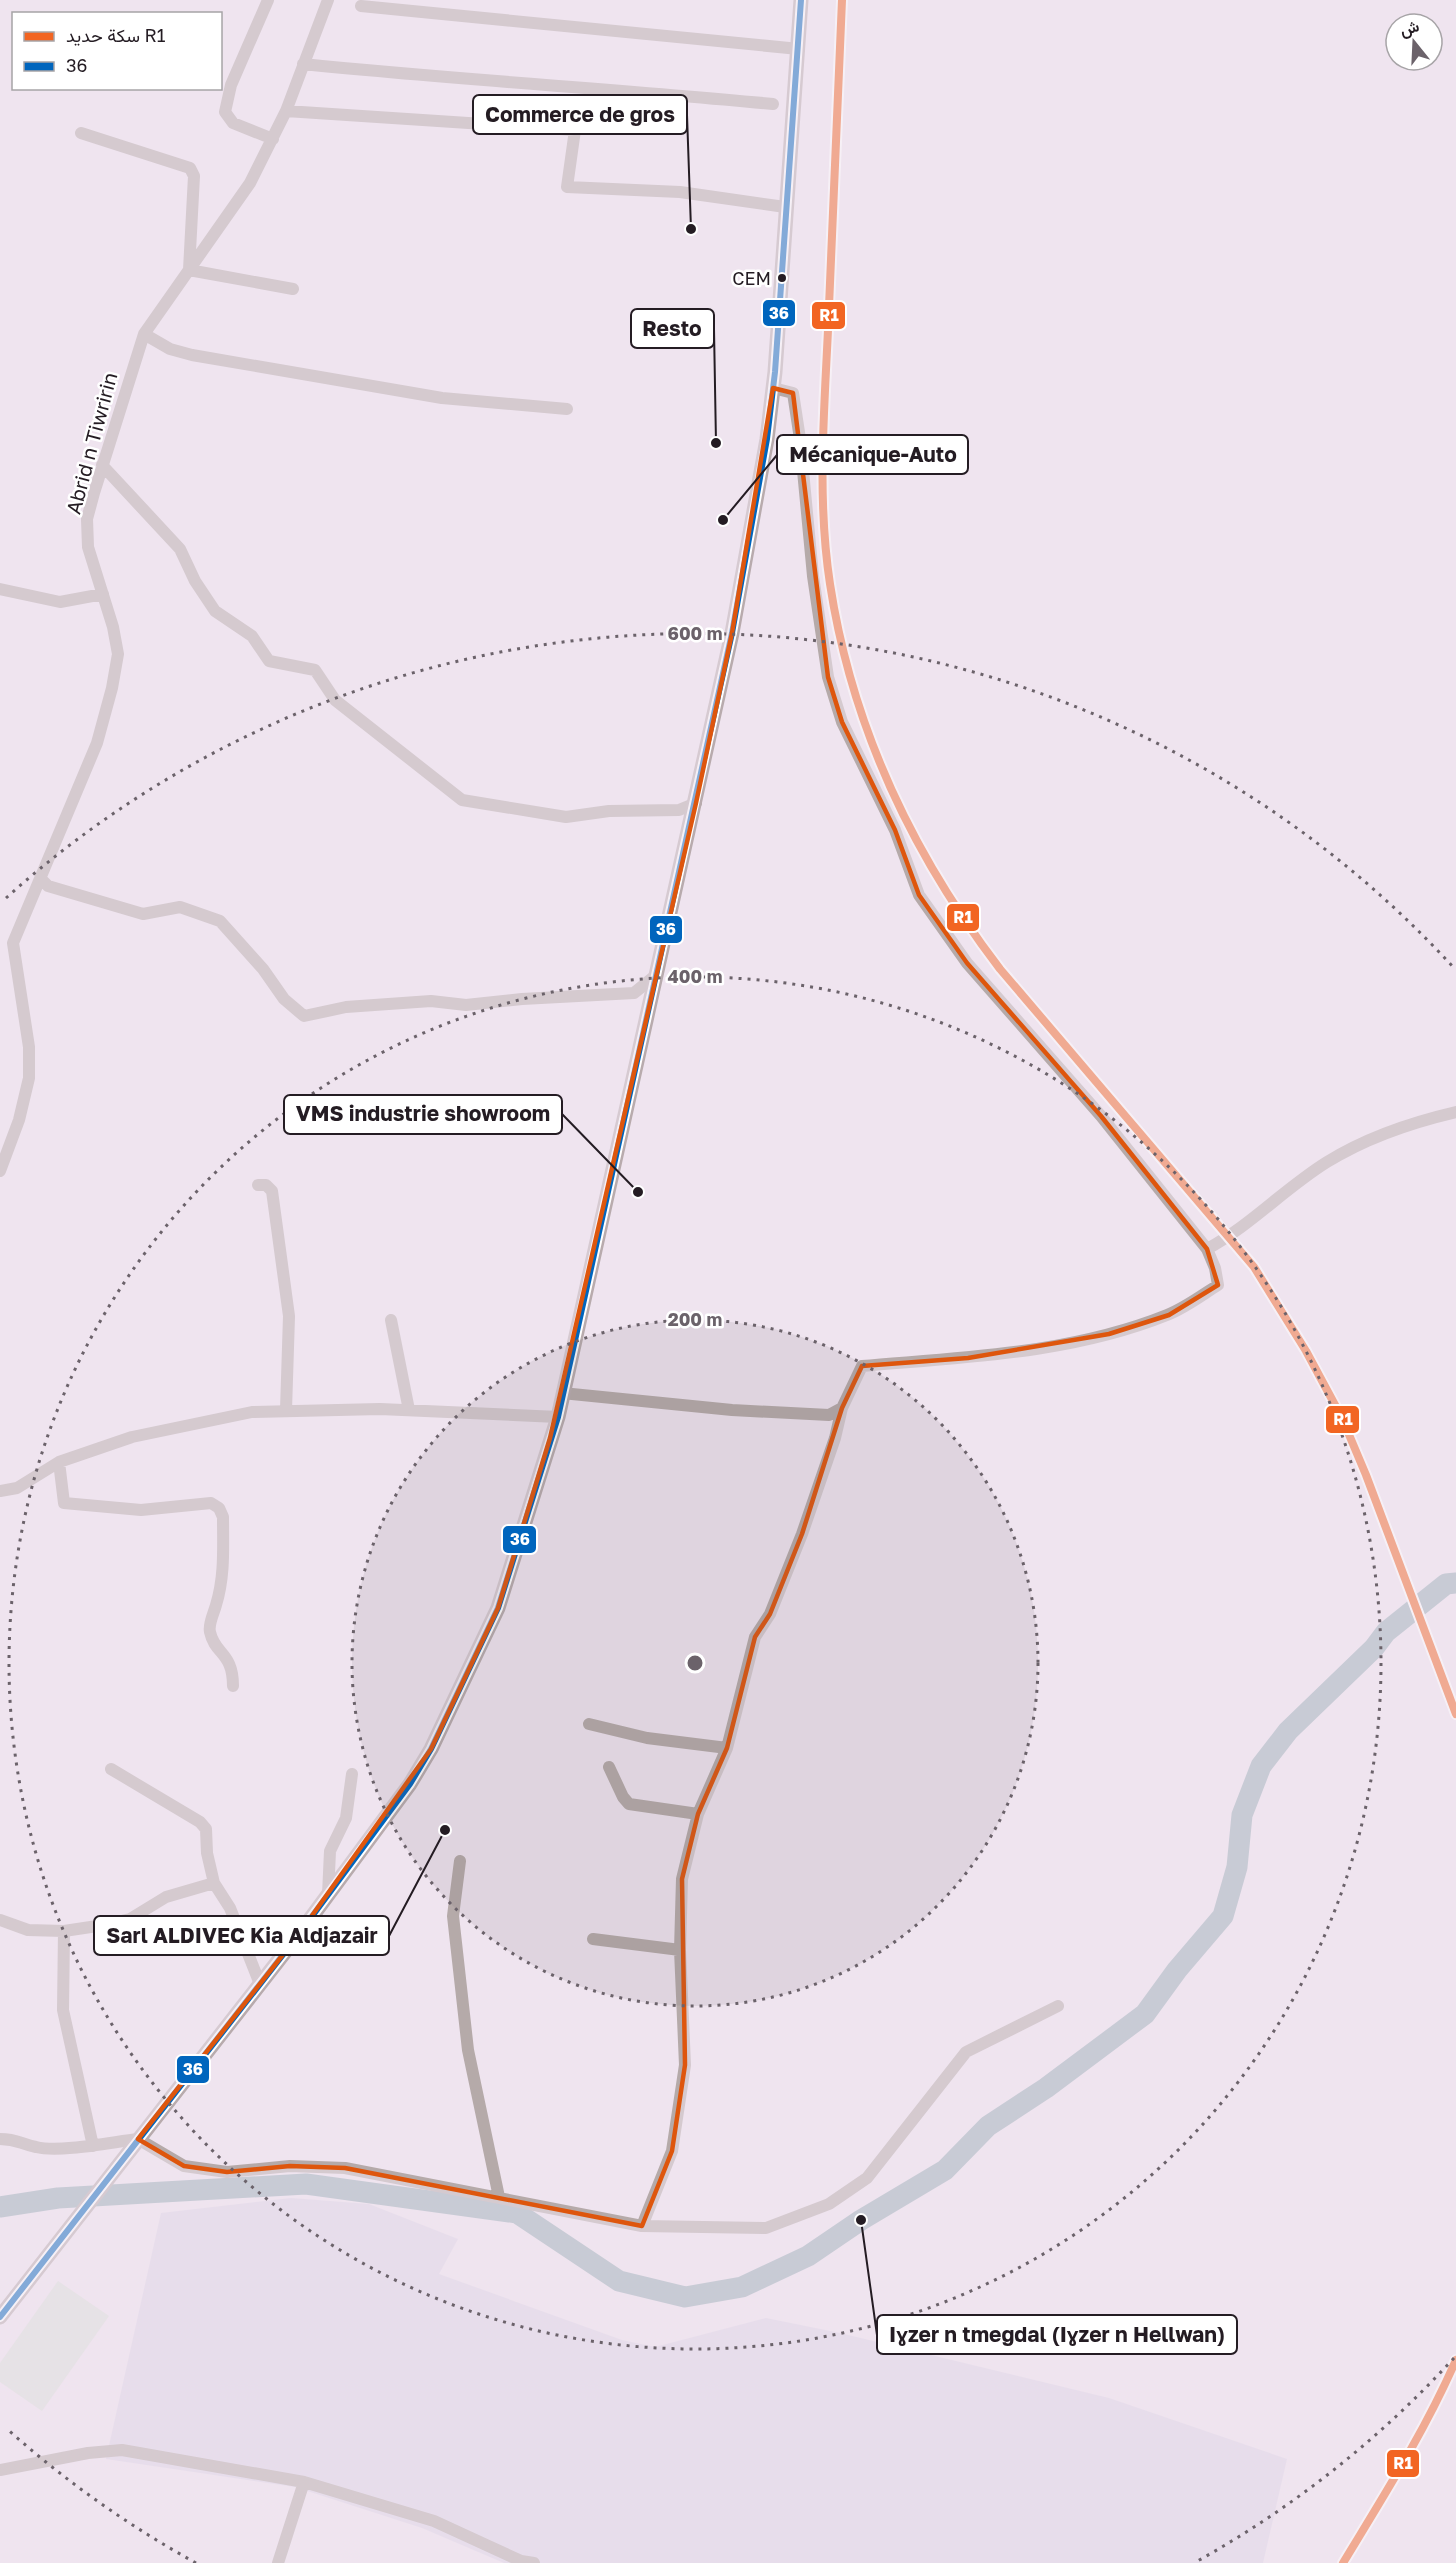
<svg xmlns="http://www.w3.org/2000/svg" width="1456" height="2563" font-family="'Golos Text',Vazirmatn,sans-serif">
	<rect width="100%" height="100%" fill="#efe4ef"/>
	<path fill="#ded6e7" d="M 291,2198 L 369,2204 L 458,2239 L 439,2274 L 622,2340 L 655,2347 L 766,2318 L 840,2333 L 1109,2398 L 1287,2459 L 1263,2563 L 504,2563 L 422,2528 L 295,2487 L 106,2459 L 161,2213 Z"/>
	<path fill="#dce1db" d="M 58,2281 L 109,2316 L 42,2411 L 0,2382 L 0,2363 Z"/>
	<g fill="none" stroke-linecap="round" stroke-linejoin="round">
		<path stroke="#99adb7" stroke-width="21" d="M 0,2207 L 58,2198 L 306,2184 L 517,2213 L 619,2281 L 685,2297 L 742,2287 L 808,2256 L 861,2220 L 945,2170 L 988,2126 L 1046,2088 L 1145,2014 L 1177,1970 L 1223,1916 L 1237,1867 L 1242,1815 L 1261,1766 L 1288,1731 L 1374,1648 L 1386,1632 L 1446,1584 L 1456,1583"/>
		<path stroke="#b5aaa9" stroke-width="12" d="M 268,0 L 231,85 L 225,112 L 233,123 L 273,139
			M 361,6 L 799,49
			M 303,64 C 460,80 617,89 773,104
			M 286,111 L 575,130 L 567,187 L 680,192 L 785,207
			M 81,133 L 190,168 L 194,176 L 189,270 L 293,289
			M 144,334 L 170,349 L 192,355 L 442,398 L 567,409
			M 102,465 L 180,549 L 195,581 L 215,611 L 252,636 L 269,661 L 315,670 L 335,700 L 462,800 L 566,817 L 609,811 L 679,810 L 696,803
			M 0,589 L 60,602 L 103,594
			M 41,879 L 48,886 L 143,914 L 180,907 L 220,921 L 263,969 L 284,999 L 304,1016 L 346,1007 L 431,1001 L 466,1005 L 522,999 L 634,993 L 655,976
			M 0,1171 L 19,1120 L 29,1078 L 29,1047 L 13,943 L 97,743 L 112,688 L 118,654 L 113,627 L 88,547 L 87,519 L 94,493 L 144,334 L 250,183 L 286,111 L 328,0
			M 258,1185 L 266,1185 L 272,1191 L 289,1316 L 286,1410
			M 1207,1249 C 1250,1226 1285,1188 1327,1162 C 1364,1139 1413,1122 1456,1112
			M 391,1320 L 409,1410
			M 562,1393 L 732,1410 L 829,1415 L 842,1408 L 862,1366 C 965,1357 1070,1354 1167,1315 C 1185,1308 1202,1295 1218,1285 L 1215,1268 L 1207,1249 L 1101,1116 L 967,963 L 919,895 L 895,830 L 842,722 L 828,677 L 813,576 L 800,439 L 793,393 L 773,388
			M 59,1462 L 64,1503 L 141,1510 L 211,1503 L 219,1508 L 223,1517 C 223,1547 225,1576 216,1605 C 214,1613 208,1624 210,1632 C 215,1655 233,1652 233,1686
			M 0,1491 L 17,1488 L 59,1462 L 132,1437 L 252,1412 L 380,1409 L 558,1417
			M 589,1724 L 647,1738 L 727,1748
			M 609,1767 L 623,1797 L 629,1804 L 698,1814
			M 111,1769 L 200,1822 L 206,1829 L 207,1853 L 214,1883
			M 460,1861 L 453,1916 L 468,2050 L 499,2197
			M 328,1895 L 330,1851 L 346,1818 L 352,1774
			M 0,1920 L 28,1930 L 64,1931 L 104,1925 L 130,1919 L 166,1897 L 214,1883 L 230,1908 L 260,1984
			M 64,1931 L 63,2010 L 93,2146
			M 593,1939 L 680,1950
			M 0,2139 C 18,2139 20,2144 36,2147 C 60,2153 112,2142 138,2139 L 184,2166 L 227,2172 L 290,2166 L 345,2168 L 642,2226 L 766,2228 L 829,2204 L 867,2178 L 966,2052 L 1058,2006
			M 642,2226 L 672,2151 L 685,2065 L 680,1950 L 682,1879 L 698,1814 L 727,1748 L 755,1637 L 770,1614 L 802,1534 L 835,1438 L 842,1408
			M 0,2470 L 88,2453 L 122,2450 L 304,2482 L 434,2521 L 521,2561 L 534,2563
			M 278,2563 L 304,2482"/>
		<path stroke="#b8abad" stroke-width="15" d="M 0,2317 L 296,1938 L 410,1784 L 431,1749 L 498,1608 L 558,1417 L 732,633 L 767,439 L 775,372 L 801,0"/>
		<defs>
			<path id="bus-1" d="M 0,2317 L 296,1938 L 410,1784 L 431,1749 L 498,1608 L 558,1417 L 732,633 L 767,439 L 775,372 L 801,0"/>
		</defs>
		<use href="#bus-1" stroke="#fff" stroke-width="10"/>
		<use href="#bus-1" stroke="#0065bd" stroke-width="6"/>
		<defs>
			<path id="rail-1" d="M 842,0 C 837,110 833,220 828,330 C 824,415 817,499 830,584 C 852,728 912,854 1000,969 L 1254,1267 L 1306,1351 L 1342,1418 L 1366,1475 L 1456,1714
				M 1343,2563 C 1383,2497 1425,2431 1456,2360"/>
		</defs>
		<use href="#rail-1" stroke="#fff" stroke-width="12"/>
		<use href="#rail-1" stroke="#f26522" stroke-width="8"/>
	</g>
	<path d="M0 0H1456V2563H0ZM 773,388 L 793,393 L 828,677 L 842,722 L 895,830 L 919,895 L 967,963 L 1101,1116 L 1207,1249 L 1218,1285 L 1169,1315 L 1109,1334 L 968,1358 L 862,1366 L 842,1408 L 802,1534 L 770,1614 L 755,1637 L 727,1748 L 698,1814 L 682,1879 L 685,2065 L 672,2151 L 642,2226 L 345,2168 L 290,2166 L 227,2172 L 184,2166 L 138,2139 L 296,1938 L 431,1749 L 498,1608 L 550,1438 L 696,803 L 732,633 Z" fill="#efe4ef" fill-opacity=".55" fill-rule="evenodd"/>
	<path fill="none" stroke="#de560d" stroke-width="4.5" stroke-linejoin="round" d="M 773,388 L 793,393 L 828,677 L 842,722 L 895,830 L 919,895 L 967,963 L 1101,1116 L 1207,1249 L 1218,1285 L 1169,1315 L 1109,1334 L 968,1358 L 862,1366 L 842,1408 L 802,1534 L 770,1614 L 755,1637 L 727,1748 L 698,1814 L 682,1879 L 685,2065 L 672,2151 L 642,2226 L 345,2168 L 290,2166 L 227,2172 L 184,2166 L 138,2139 L 296,1938 L 431,1749 L 498,1608 L 550,1438 L 696,803 L 732,633 Z"/>
	<circle cx="695" cy="1663" r="343" fill="#6b626a" fill-opacity=".12"/>
	<g fill="none" stroke="#6b626a" stroke-width="3" stroke-dasharray="3 6">
		<circle cx="695" cy="1663" r="343"/>
		<circle cx="695" cy="1663" r="686"/>
		<path d="M1454 2358A1029 1029 0 0 1 1194 2563M196 2563A1029 1029 0 0 1 6 2428M6 898A1029 1029 0 0 1 1454 968"/>
	</g>
	<circle fill="#241c23" stroke="#fff" stroke-width="2" cx="782" cy="278" r="5"/>
	<g text-anchor="middle" dominant-baseline="central" stroke-width="5" stroke-linejoin="round" paint-order="stroke">
		<g font-size="18" fill="#241c23" stroke="#fff" text-anchor="end">
			<text x="771" y="278">CEM</text>
		</g>
		<g font-size="20" fill="#241c23" stroke="#fff">
			<text transform="translate(91 443) rotate(-75)">Abrid n Tiwririn</text>
		</g>
	</g>
	<circle cx="695" cy="1663" r="9" fill="#6b626a" stroke="#fff" stroke-width="3"/>
	<g font-size="18" text-anchor="middle" font-weight="bold" fill="#6b626a" stroke="#fff" stroke-width="5" stroke-linejoin="round" paint-order="stroke">
		<text x="695" y="640">600 m</text>
		<text x="695" y="983">400 m</text>
		<text x="695" y="1326">200 m</text>
	</g>
	<path fill="none" stroke="#241c23" stroke-width="2" d="M691 229L687 115M716 443L714 329M723 520L777 455M638 1192L562 1114M445 1830L389 1936M861 2220L877 2335"/>
	<g fill="#241c23" stroke="#fff" stroke-width="2">
		<circle cx="691" cy="229" r="6"/>
		<circle cx="716" cy="443" r="6"/>
		<circle cx="723" cy="520" r="6"/>
		<circle cx="638" cy="1192" r="6"/>
		<circle cx="445" cy="1830" r="6"/>
		<circle cx="861" cy="2220" r="6"/>
	</g>
	<g fill="#fff" stroke="#241c23" stroke-width="2">
		<rect x="473" y="95" width="214" height="39" rx="6"/>
		<rect x="631" y="309" width="83" height="39" rx="6"/>
		<rect x="777" y="435" width="191" height="39" rx="6"/>
		<rect x="284" y="1095" width="278" height="39" rx="6"/>
		<rect x="94" y="1916" width="295" height="39" rx="6"/>
		<rect x="877" y="2315" width="360" height="39" rx="6"/>
	</g>
	<g font-size="21" text-anchor="middle" font-weight="bold" fill="#241c23">
		<text x="580" y="122">Commerce de gros</text>
		<text x="672" y="336">Resto</text>
		<text x="873" y="462">Mécanique-Auto</text>
		<text x="423" y="1121">VMS industrie showroom</text>
		<text x="242" y="1943">Sarl ALDIVEC Kia Aldjazair</text>
		<text x="1057" y="2342">Iɣzer n tmegdal (Iɣzer n Hellwan)</text>
	</g>
	<g stroke="#fff" stroke-width="2">
		<rect x="762" y="299" width="34" height="28" rx="6" fill="#0065bd"/>
		<rect x="811" y="301" width="35" height="29" rx="6" fill="#f26522"/>
		<rect x="946" y="903" width="34" height="29" rx="6" fill="#f26522"/>
		<rect x="649" y="915" width="34" height="29" rx="6" fill="#0065bd"/>
		<rect x="1325" y="1405" width="35" height="29" rx="6" fill="#f26522"/>
		<rect x="502" y="1525" width="35" height="29" rx="6" fill="#0065bd"/>
		<rect x="176" y="2055" width="34" height="29" rx="6" fill="#0065bd"/>
		<rect x="1386" y="2449" width="34" height="29" rx="6" fill="#f26522"/>
	</g>
	<g font-size="16" text-anchor="middle" font-weight="bold" fill="#fff">
		<text x="779" y="319">36</text>
		<text x="829" y="321">R1</text>
		<text x="963" y="923">R1</text>
		<text x="666" y="935">36</text>
		<text x="1343" y="1425">R1</text>
		<text x="520" y="1545">36</text>
		<text x="193" y="2075">36</text>
		<text x="1403" y="2469">R1</text>
	</g>
	<rect x="12" y="12" width="210" height="78" fill="#ffffff" stroke="#a7a4a7" stroke-width="1.5"/>
	<rect x="24" y="32" width="30" height="9" fill="#f26522" stroke="#a7a4a7" stroke-width="1.5"/>
	<text x="66" y="42" font-size="18" fill="#241c23">سكة حديد R1</text>
	<rect x="24" y="62" width="30" height="9" fill="#0065bd" stroke="#a7a4a7" stroke-width="1.5"/>
	<text x="66" y="72" font-size="18" fill="#241c23">36</text>
	<g transform="translate(1414 42) rotate(342)"><circle r="28" fill="#ffffff" stroke="#a7a4a7" stroke-width="1.5"/>
	<path d="M0-4.5L10 22L0 15L-10 22Z" fill="#6b626a"/>
	<text y="-9" font-size="16" font-weight="bold" text-anchor="middle" fill="#241c23">ش</text>
	</g>
</svg>
